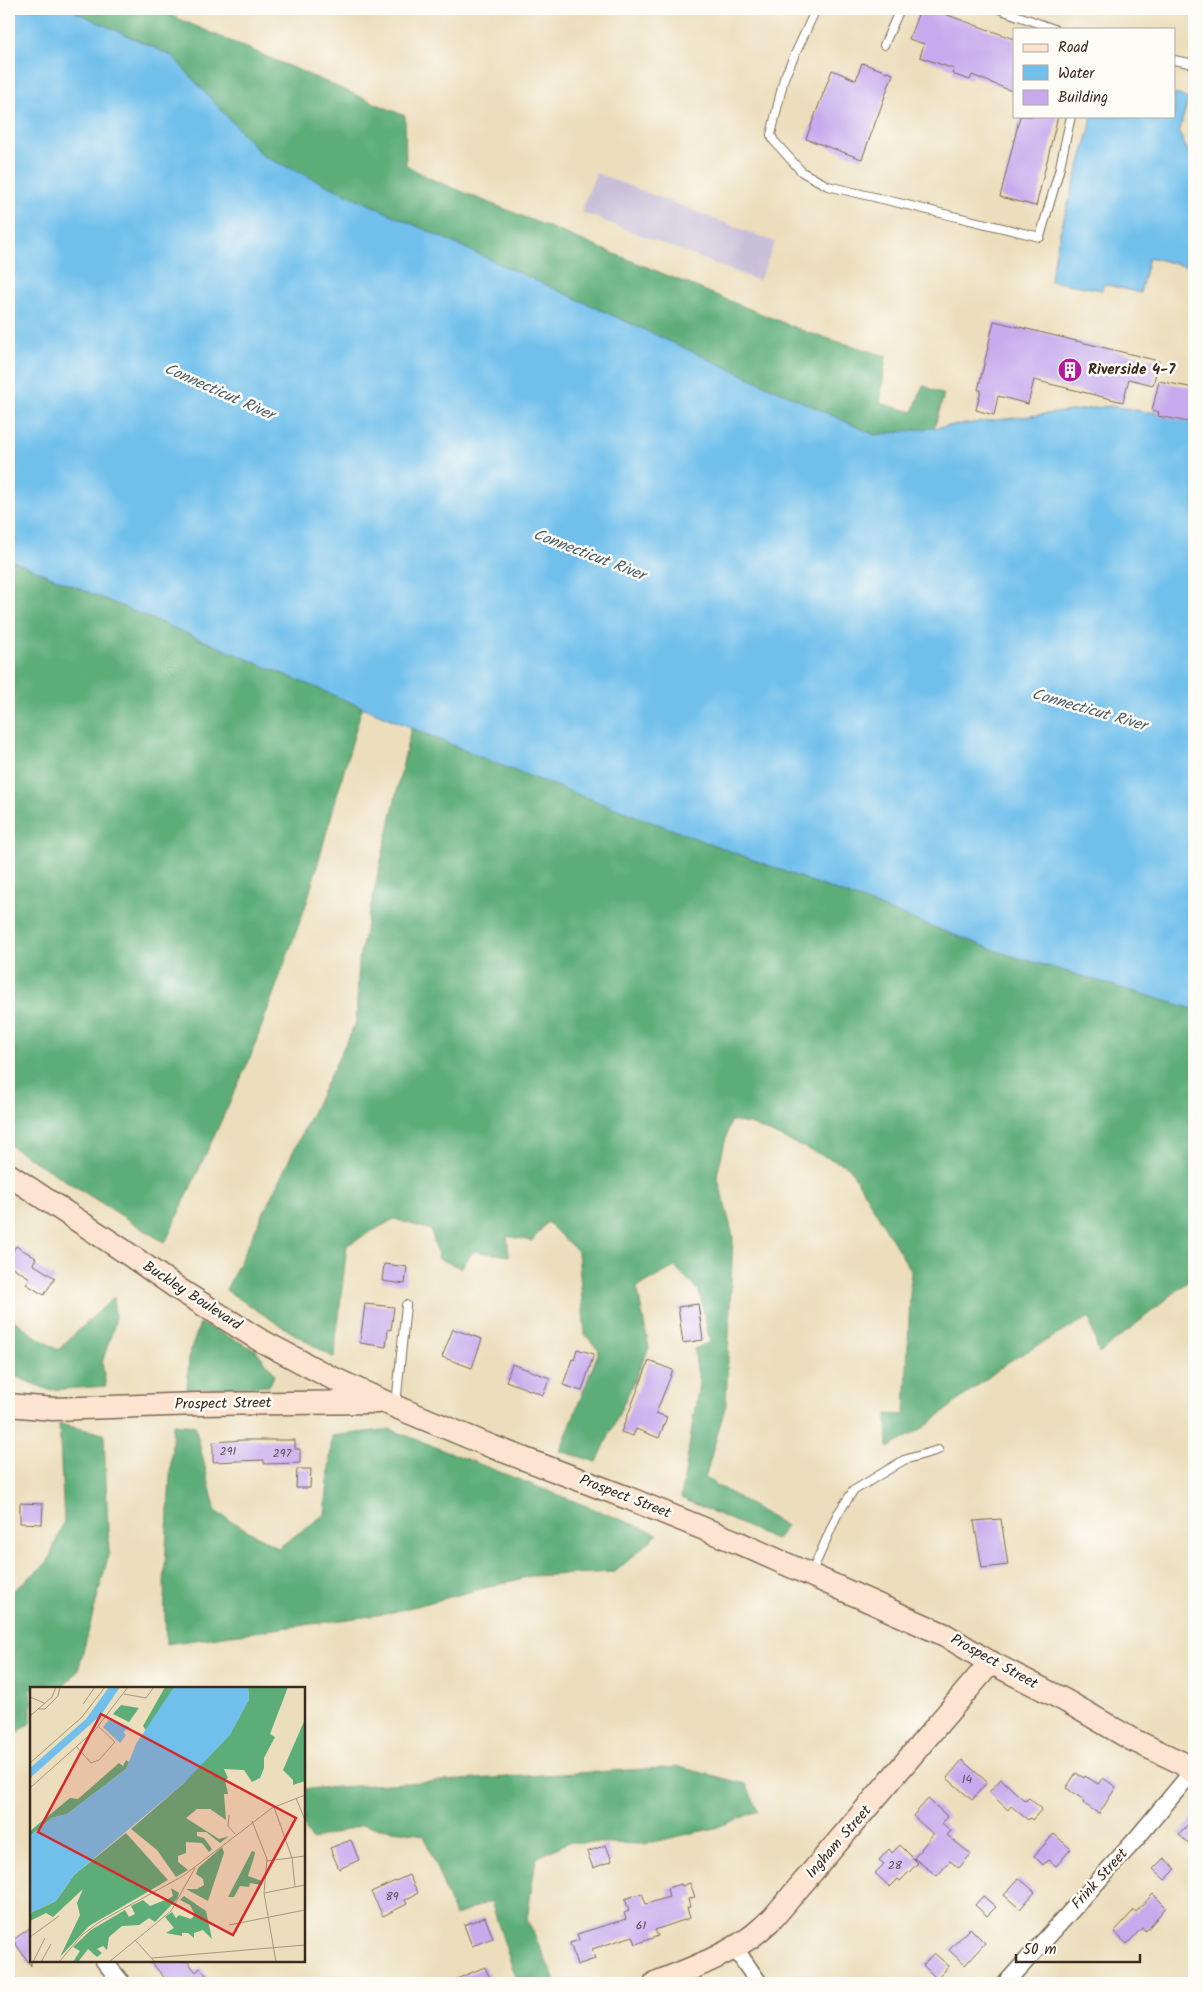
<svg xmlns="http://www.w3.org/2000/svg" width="1203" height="1992" font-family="Kalam,sans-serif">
	<rect width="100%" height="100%" fill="#fdfcf7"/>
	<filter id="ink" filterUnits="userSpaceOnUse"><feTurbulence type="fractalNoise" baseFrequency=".02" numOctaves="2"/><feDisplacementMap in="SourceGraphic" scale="10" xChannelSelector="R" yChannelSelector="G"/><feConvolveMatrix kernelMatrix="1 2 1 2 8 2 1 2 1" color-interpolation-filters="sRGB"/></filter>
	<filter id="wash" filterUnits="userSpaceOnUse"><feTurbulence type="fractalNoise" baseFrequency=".0096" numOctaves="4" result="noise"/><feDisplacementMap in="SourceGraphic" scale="20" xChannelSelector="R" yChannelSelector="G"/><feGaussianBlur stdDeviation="1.12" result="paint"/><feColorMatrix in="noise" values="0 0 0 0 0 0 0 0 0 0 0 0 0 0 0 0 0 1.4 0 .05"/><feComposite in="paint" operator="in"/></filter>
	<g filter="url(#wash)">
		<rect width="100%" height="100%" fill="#ecdebc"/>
		<path fill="#c8bfd8" d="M 596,173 L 775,242 L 759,281 L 581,212 Z"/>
		<path fill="#5dad79" stroke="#4c6c4c" d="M 69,9 L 156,9 L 405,116 L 406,165 L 431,179 L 806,332 L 886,356 L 880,403 L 913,412 L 923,385 L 944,395 L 934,428 L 875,435 L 263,156 L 172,56 Z
			M 9,559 L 362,707 L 307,902 L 250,1058 L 165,1243 L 9,1145 Z
			M 411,728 L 505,767 L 1003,953 L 1194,1009 L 1194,1277 L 1099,1354 L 1089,1317 L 1008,1362 L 923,1428 L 888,1448 L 887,1414 L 905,1415 L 911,1271 L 849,1167 L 750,1124 L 730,1121 L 717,1175 L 733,1236 L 726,1404 L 705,1478 L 786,1526 L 777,1540 L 681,1498 L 699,1383 L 694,1349 L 710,1342 L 699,1291 L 675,1267 L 637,1287 L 649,1348 L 597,1462 L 560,1451 L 599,1351 L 585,1334 L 578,1252 L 547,1222 L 532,1241 L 507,1236 L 509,1256 L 474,1251 L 461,1268 L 439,1259 L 431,1230 L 394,1219 L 347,1245 L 334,1358 L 278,1324 L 226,1290 L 356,1022 L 359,959 Z
			M 114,1297 L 115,1323 L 102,1363 L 106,1386 L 49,1390 L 9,1374 L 9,1316 L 32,1334 L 58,1350 Z
			M 200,1323 L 256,1350 L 275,1374 L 269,1386 L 187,1389 L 189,1356 Z
			M 59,1424 L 104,1434 L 109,1553 L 78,1671 L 62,1688 L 31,1688 L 31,1722 L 9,1740 L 9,1594 L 48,1562 L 64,1521 Z
			M 173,1424 L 195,1426 L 216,1512 L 278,1548 L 325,1514 L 332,1436 L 390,1429 L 658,1534 L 615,1572 L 531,1576 L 385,1614 L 166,1644 L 164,1583 Z
			M 679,1767 L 746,1784 L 758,1811 L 715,1828 L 644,1844 L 569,1842 L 536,1858 L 527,1919 L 556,1983 L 517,1983 L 491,1901 L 455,1916 L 424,1835 L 362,1825 L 312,1840 L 304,1826 L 304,1789 Z"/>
		<path fill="#71c0ec" stroke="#567585" d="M 9,9 L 69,9 L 172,56 L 263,156 L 875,435 L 1111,406 L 1194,419 L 1194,1009 L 1003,953 L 505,767 L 9,559 Z
			M 1174,93 L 1188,99 L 1179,133 L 1194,163 L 1194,286 L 1191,285 L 1193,268 L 1149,257 L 1140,293 L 1104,284 L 1102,290 L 1050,281 L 1060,232 L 1090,128 L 1091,116 L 1174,116 Z"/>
		<g id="blocks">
			<path fill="#c6aaed" d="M 920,9 L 931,9 L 1014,39 L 1014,92 L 972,75 L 970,80 L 952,74 L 954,69 L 920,57 L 924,44 L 909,39 Z
				M 862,63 L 893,74 L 862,159 L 806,139 L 832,70 L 856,80 Z
				M 1020,116 L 1058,116 L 1036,206 L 1000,197 Z
				M 994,321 L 1159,361 L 1153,385 L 1129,379 L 1123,402 L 1034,380 L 1028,404 L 998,396 L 994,415 L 976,410 L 981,390 L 978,390 Z
				M 1159,381 L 1194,388 L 1194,423 L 1158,416 L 1159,412 L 1152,411 Z
				M 16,1246 L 36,1258 L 33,1264 L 55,1278 L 44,1295 L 26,1284 L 30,1278 L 9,1265 L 9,1257 Z
				M 384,1264 L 407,1267 L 405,1284 L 382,1281 Z
				M 365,1304 L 394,1307 L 391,1330 L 388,1329 L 386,1347 L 360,1343 Z
				M 698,1304 L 703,1340 L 683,1343 L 678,1307 Z
				M 453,1329 L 482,1339 L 472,1368 L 442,1357 Z
				M 577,1349 L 594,1354 L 582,1391 L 563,1385 L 572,1359 L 574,1360 Z
				M 649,1361 L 673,1370 L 656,1413 L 667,1417 L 659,1438 L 636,1429 L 633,1436 L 621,1432 Z
				M 512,1364 L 550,1378 L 543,1395 L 506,1381 Z
				M 243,1440 L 295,1440 L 295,1449 L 300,1449 L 300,1463 L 264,1464 L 264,1460 L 213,1462 L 213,1442 Z
				M 297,1469 L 311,1469 L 310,1488 L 296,1488 Z
				M 20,1503 L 43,1504 L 42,1524 L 20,1523 Z
				M 1001,1519 L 1008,1565 L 982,1568 L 974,1521 Z
				M 962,1760 L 987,1782 L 972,1800 L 947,1778 Z
				M 1076,1773 L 1084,1778 L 1085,1776 L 1098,1784 L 1103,1778 L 1116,1787 L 1099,1814 L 1083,1803 L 1084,1800 L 1066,1788 Z
				M 1001,1779 L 1025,1801 L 1029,1798 L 1042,1809 L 1032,1820 L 1030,1818 L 1028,1820 L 1011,1806 L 1008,1810 L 989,1792 Z
				M 928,1799 L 948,1817 L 942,1823 L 951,1831 L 947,1835 L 971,1854 L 959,1868 L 950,1861 L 937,1876 L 914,1858 L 933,1834 L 913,1816 Z
				M 1194,1817 L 1194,1848 L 1179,1835 Z
				M 1054,1834 L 1071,1849 L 1056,1866 L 1048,1860 L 1043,1865 L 1034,1856 Z
				M 351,1840 L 359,1860 L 339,1869 L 330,1848 Z
				M 606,1845 L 612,1861 L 593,1868 L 587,1852 Z
				M 900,1845 L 918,1863 L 900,1881 L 898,1879 L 890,1887 L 875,1873 L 884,1864 L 879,1860 L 889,1849 L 892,1853 Z
				M 1164,1858 L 1176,1869 L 1165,1880 L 1153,1869 Z
				M 409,1875 L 418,1893 L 405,1900 L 407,1904 L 383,1916 L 371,1892 Z
				M 1019,1878 L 1035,1892 L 1020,1909 L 1004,1895 Z
				M 690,1883 L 695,1897 L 688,1899 L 690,1907 L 687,1908 L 690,1918 L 655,1930 L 658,1936 L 636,1944 L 633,1936 L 592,1949 L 595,1959 L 577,1965 L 570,1943 L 579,1940 L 577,1934 L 626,1919 L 624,1913 L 629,1911 L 625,1899 L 642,1893 L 646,1904 L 669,1897 L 667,1888 L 681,1884 L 682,1886 Z
				M 1153,1894 L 1166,1907 L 1146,1931 L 1142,1928 L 1127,1944 L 1114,1932 L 1134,1910 L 1136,1912 Z
				M 983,1896 L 996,1907 L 987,1916 L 975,1905 Z
				M 485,1917 L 493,1938 L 472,1946 L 464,1925 Z
				M 31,1927 L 31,1966 L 13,1940 Z
				M 970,1928 L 985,1943 L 965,1965 L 949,1950 Z
				M 934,1953 L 949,1966 L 937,1979 L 923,1965 Z
				M 150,1961 L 187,1961 L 196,1972 L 200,1968 L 213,1983 L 169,1983 Z
				M 485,1967 L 492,1983 L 447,1983 Z"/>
		</g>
	</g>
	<g filter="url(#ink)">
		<use href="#blocks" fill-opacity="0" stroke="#796955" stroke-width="1"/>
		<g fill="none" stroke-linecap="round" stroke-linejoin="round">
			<defs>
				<path id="lane" d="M 816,9 L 784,78 L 771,135 L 774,141 L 802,172 L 828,186 L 1040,237 L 1059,171 L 1071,116
					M 999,9 L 1054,29
					M 884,45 L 900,9
					M 1174,60 L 1194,64
					M 396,1405 L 406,1305
					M 811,1574 L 837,1515 L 853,1491 L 904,1460 L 938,1450"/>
				<path id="street" d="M 734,1947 L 759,1983
					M 104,1961 L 122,1983
					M 1006,1983 L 1137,1838 L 1192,1772"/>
				<path id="secondary" d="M 9,1175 L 124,1251 L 180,1290 L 258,1339 L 326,1375 L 396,1407 L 493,1447 L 628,1498 L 739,1543 L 945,1635 L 986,1660 L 1066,1701 L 1131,1739 L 1180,1762 L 1194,1773
					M 9,1405 L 53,1409 L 198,1404 L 378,1402
					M 655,1983 C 686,1971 720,1958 748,1939 C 756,1934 764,1926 772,1919 L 991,1662"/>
			</defs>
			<use href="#lane" stroke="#796955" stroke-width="10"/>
			<use href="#street" stroke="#796955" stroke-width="19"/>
			<use href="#secondary" stroke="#796955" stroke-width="25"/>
			<use href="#lane" stroke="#fff" stroke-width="8"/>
			<use href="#street" stroke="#fff" stroke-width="16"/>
			<use href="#secondary" stroke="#fde4d1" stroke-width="22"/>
		</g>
	</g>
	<defs>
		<symbol id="building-disc" viewBox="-11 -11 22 22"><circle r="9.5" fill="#b5179e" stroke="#fdfcf7"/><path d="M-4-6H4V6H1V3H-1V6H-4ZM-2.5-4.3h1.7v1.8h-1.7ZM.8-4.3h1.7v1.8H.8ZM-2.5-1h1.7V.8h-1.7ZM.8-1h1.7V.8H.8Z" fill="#fff"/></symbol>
	</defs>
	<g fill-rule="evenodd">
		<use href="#building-disc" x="1056" y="356" width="28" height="28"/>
	</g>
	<g text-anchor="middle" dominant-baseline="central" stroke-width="5" stroke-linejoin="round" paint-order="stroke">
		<g font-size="12" fill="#5e4a52">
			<text x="228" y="1451">291</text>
			<text x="282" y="1453">297</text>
			<text x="967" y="1779">14</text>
			<text x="895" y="1865">28</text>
			<text x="392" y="1896">89</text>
			<text x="641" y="1925">61</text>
		</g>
		<g font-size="15" font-weight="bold" fill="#3b2a1e" stroke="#fdfcf7" text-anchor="start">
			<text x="1088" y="370">Riverside 4-7</text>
		</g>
		<g font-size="15" fill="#3b2a1e" stroke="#fdfcf7">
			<text transform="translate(192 1296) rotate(33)">Buckley Boulevard</text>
			<text transform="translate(223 1404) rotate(-1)">Prospect Street</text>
			<text transform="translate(625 1497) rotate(21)">Prospect Street</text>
			<text transform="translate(994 1662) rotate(29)">Prospect Street</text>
			<text transform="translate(839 1842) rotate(-49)">Ingham Street</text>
			<text transform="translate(1100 1879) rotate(-48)">Frink Street</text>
		</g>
		<g font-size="16" font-style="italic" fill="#4e5e66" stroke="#fdfcf7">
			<text transform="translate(219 392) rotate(24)">Connecticut River</text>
			<text transform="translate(589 555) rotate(21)">Connecticut River</text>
			<text transform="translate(1089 710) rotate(16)">Connecticut River</text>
		</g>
	</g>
	<g transform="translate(30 1687)">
		<rect width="275" height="275" fill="#ecdebc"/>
		<path d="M 135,0 L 144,0 L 142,8 L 116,43 L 113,39 ZM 218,0 L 258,0 L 240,47 L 245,50 L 234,71 L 234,81 L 230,91 L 222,95 L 214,83 L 194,82 L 198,91 L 195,93 L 198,107 L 194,107 L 196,133 L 180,122 L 167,122 L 156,131 L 189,152 L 199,149 L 190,156 L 176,145 L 167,145 L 167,149 L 174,151 L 182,162 L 179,165 L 172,156 L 156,155 L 156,166 L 148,169 L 148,175 L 158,183 L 146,190 L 127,163 L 101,142 L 154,96 L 219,13 ZM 91,18 L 109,21 L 99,35 L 83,27 ZM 275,32 L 275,94 L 263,98 L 263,93 L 253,83 ZM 96,73 L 99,75 L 96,82 L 37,127 L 22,131 L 0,149 L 0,144 L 40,111 L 48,112 L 89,76 L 93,79 ZM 96,146 L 138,193 L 59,239 L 30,270 L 50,228 L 47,216 L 53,202 L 23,230 L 16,226 L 0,234 L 0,226 L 26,214 L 44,188 ZM 192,160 L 194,166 L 178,214 L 156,202 L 167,202 L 174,198 L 173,192 L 166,187 L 168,181 ZM 222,164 L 225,165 L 224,170 L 218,189 L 232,194 L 232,198 L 220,196 L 219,200 L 210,199 L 204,210 L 198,210 ZM 141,201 L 149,206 L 147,212 L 125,235 L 119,231 L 109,238 L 92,239 L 79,250 L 77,263 L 73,259 L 67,262 L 72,266 L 67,270 L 58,262 L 48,275 L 43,275 L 50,264 L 43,260 L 61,243 L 95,223 L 99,230 L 105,227 L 101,219 L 113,213 L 120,219 L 140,211 L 143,209 ZM 154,209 L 176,224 L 182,252 L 173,243 L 164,246 L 164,251 L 158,246 L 152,246 L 152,249 L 136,246 L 144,241 L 135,230 L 142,225 L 146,231 L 149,228 L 161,232 L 165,228 L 160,218 L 150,213 Z" fill="#5dad79"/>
		<path d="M 79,0 L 90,0 L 71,28 L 0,91 L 0,81 L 56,32 ZM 144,0 L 218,0 L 219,13 L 200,48 L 154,96 L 44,188 L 26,214 L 0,226 L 0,149 L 22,131 L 37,127 L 96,82 L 106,57 ZM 79,33 L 100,40 L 93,45 L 96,48 L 90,56 L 73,40 Z" fill="#71c0ec"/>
		<path fill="none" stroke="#a5967d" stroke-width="1" d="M 94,7 L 116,11 L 124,0M 0,10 L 14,16M 53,17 L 65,0M 9,22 L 15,22 L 28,9 L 30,0M 0,29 L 22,10 L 26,0M 46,59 L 61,76 L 69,73 L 85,55 L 69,40M 0,76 L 52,30 L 75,0M 0,101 L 65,43 L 98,0M 266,111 L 275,133M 244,120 L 262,171 L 265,200M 199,128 L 198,139 L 205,147M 222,134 L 237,172 L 234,206 L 246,275M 237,174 L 275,169M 234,206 L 275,198M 199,238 L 275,223M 0,250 L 29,229M 105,253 L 125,275M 122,271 L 275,258M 3,275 L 15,251M 11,275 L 21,257M 29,275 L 52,248 L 71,234 L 153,189 L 242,121 L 275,108M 79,275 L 141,224 L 165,181"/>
		<path fill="#d62828" fill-opacity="0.15" stroke="#d62828" stroke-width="2.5" d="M 71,27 L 266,131 L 203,248 L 8,145 Z"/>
		<rect width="275" height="275" fill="none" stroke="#3b2a1e" stroke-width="2.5"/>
	</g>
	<rect width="1203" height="1992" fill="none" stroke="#fdfcf7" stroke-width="30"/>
	<rect x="1013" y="28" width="162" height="90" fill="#fdfcf7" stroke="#afa8a0"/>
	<rect x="1023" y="44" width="25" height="8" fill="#fde4d1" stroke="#afa8a0"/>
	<text x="1058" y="52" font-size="15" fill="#3b2a1e">Road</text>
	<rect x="1023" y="65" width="25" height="15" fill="#71c0ec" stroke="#afa8a0"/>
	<text x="1058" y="78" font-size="15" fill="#3b2a1e">Water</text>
	<rect x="1023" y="90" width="25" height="15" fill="#c6aaed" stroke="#afa8a0"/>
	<text x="1058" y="102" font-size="15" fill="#3b2a1e">Building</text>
	<path d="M1016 1954v8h124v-8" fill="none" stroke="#3b2a1e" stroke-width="2.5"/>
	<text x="1023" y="1954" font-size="15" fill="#3b2a1e" stroke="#fdfcf7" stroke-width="4" paint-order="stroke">50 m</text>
</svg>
